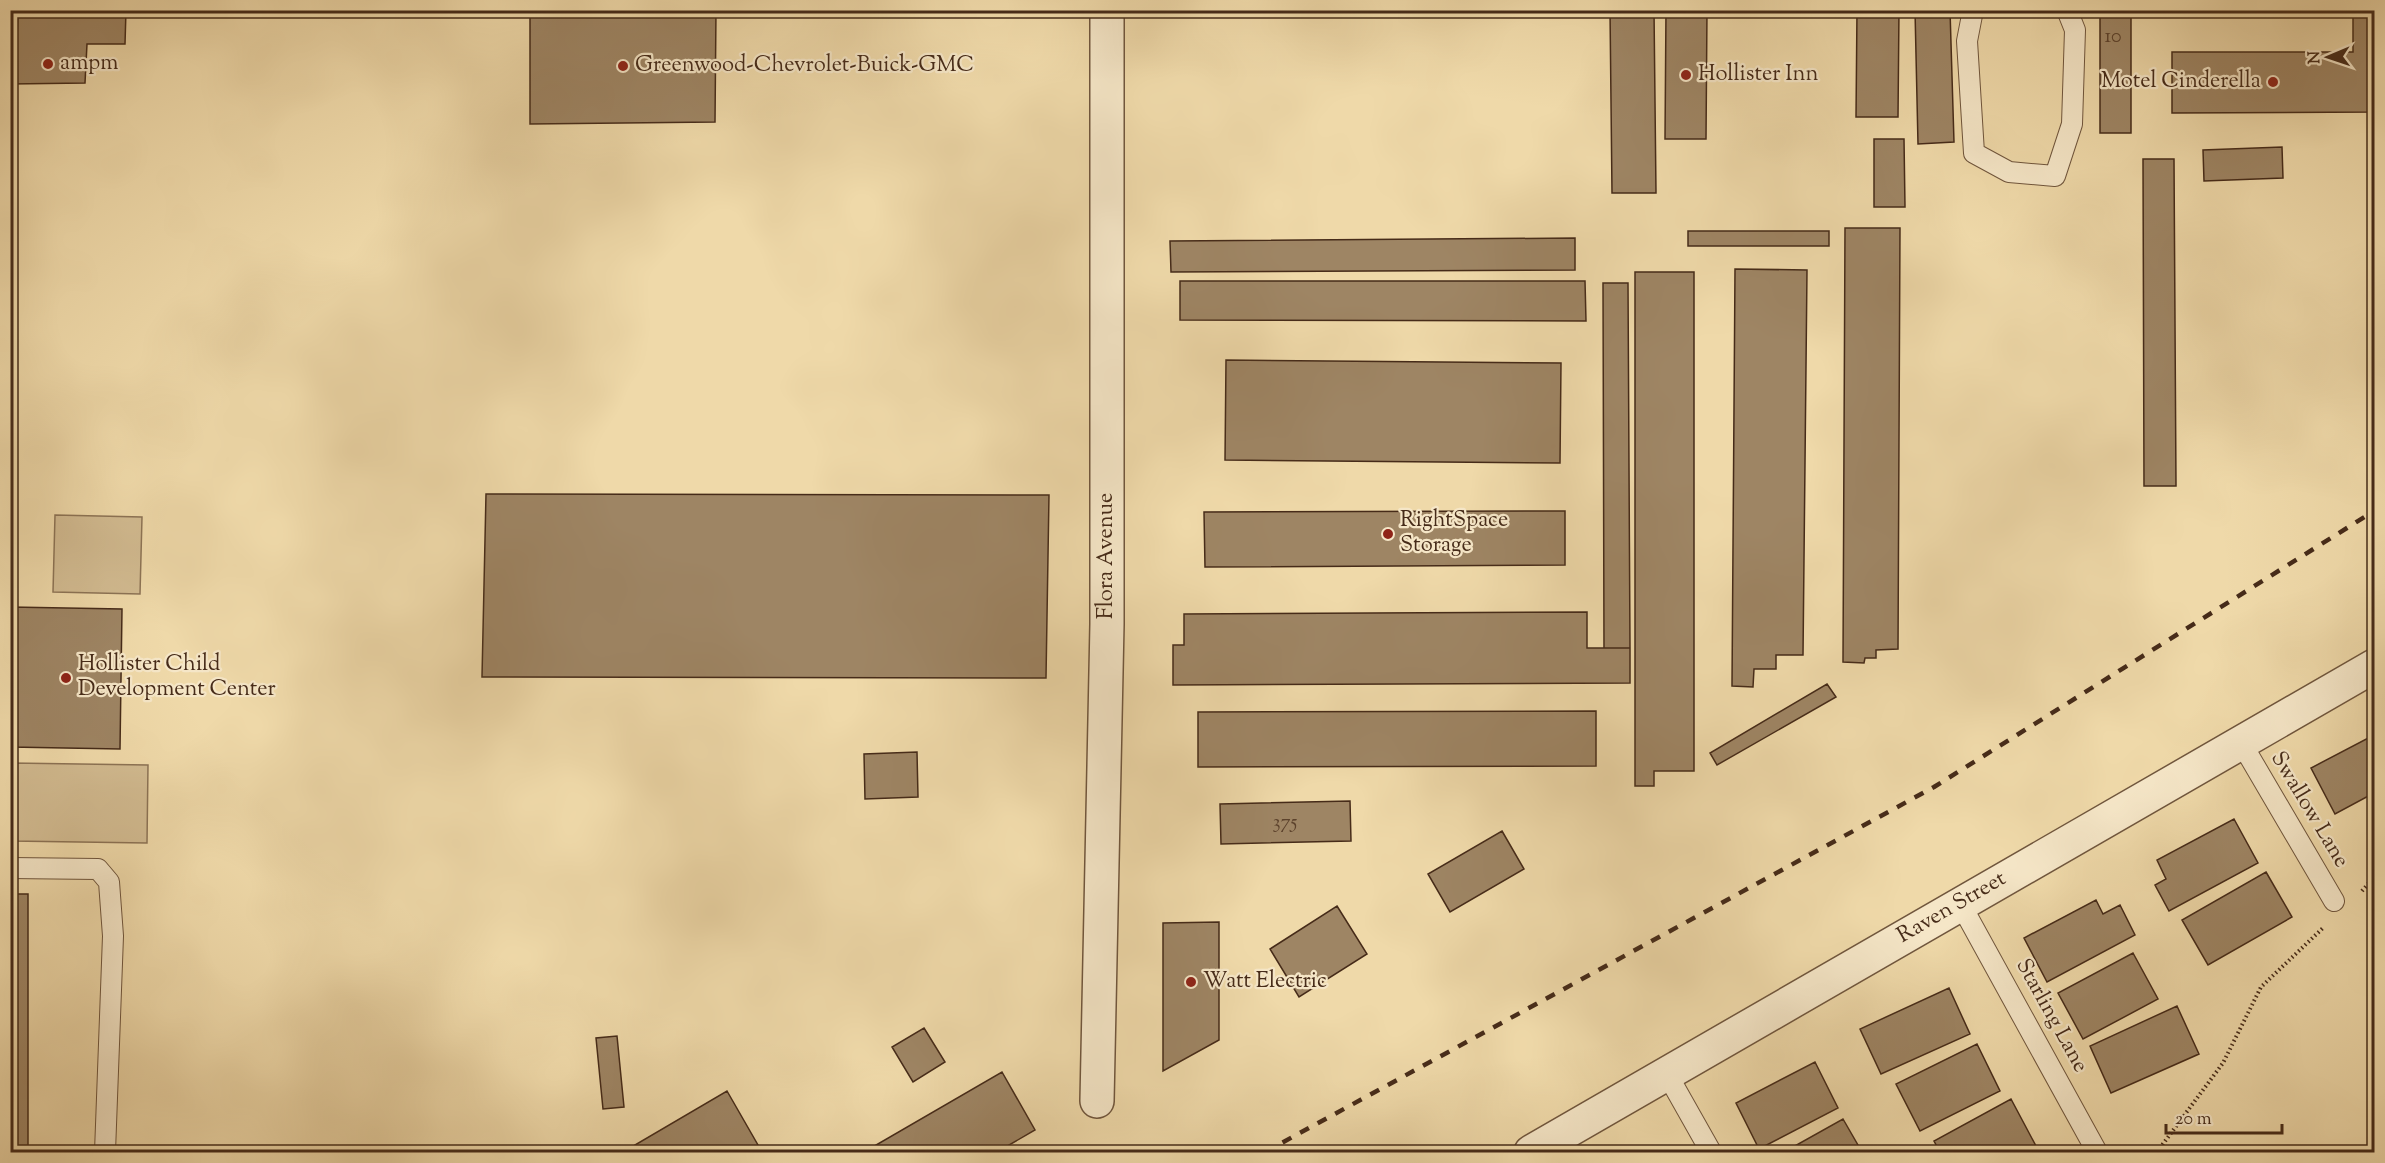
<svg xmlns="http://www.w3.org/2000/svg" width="2385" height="1163" font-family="'Sorts Mill Goudy',serif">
	<rect width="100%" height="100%" fill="#efd9a9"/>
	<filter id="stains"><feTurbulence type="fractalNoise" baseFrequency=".00333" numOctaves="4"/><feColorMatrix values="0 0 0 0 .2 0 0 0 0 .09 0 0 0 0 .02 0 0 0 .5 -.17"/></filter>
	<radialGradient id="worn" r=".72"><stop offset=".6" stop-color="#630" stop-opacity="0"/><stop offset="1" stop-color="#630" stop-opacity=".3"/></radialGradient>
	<path fill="#d2bb91" stroke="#8c7355" stroke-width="1.5" d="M 55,515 L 142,517 L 140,594 L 53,592 Z
		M 11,763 L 148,765 L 147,843 L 11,841 Z"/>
	<path fill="#9e8564" stroke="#462b19" stroke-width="1.5" d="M 18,10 L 126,10 L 125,44 L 87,44 L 85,83 L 10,84 L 10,39 L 17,39 Z
		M 530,10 L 716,10 L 715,122 L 530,124 Z
		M 1610,10 L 1654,10 L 1656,193 L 1612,193 Z
		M 1666,10 L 1707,10 L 1706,139 L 1665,139 Z
		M 1857,10 L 1899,10 L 1898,117 L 1856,117 Z
		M 1915,10 L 1950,10 L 1954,142 L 1918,144 Z
		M 2100,10 L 2131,10 L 2131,133 L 2100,133 Z
		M 2353,10 L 2374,10 L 2374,112 L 2172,113 L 2172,52 L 2353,52 Z
		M 1874,139 L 1904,139 L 1905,207 L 1874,207 Z
		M 2282,147 L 2283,178 L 2204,181 L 2203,150 Z
		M 2143,159 L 2174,159 L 2176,486 L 2144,486 Z
		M 1845,228 L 1900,228 L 1898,649 L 1876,650 L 1876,658 L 1865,658 L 1864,663 L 1843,662 Z
		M 1688,231 L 1829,231 L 1829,246 L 1688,246 Z
		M 1575,238 L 1575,270 L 1171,272 L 1170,241 Z
		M 1735,269 L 1807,270 L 1803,655 L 1776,655 L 1776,669 L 1754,669 L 1753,687 L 1732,686 Z
		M 1635,272 L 1694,272 L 1694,771 L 1654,771 L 1654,786 L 1635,786 Z
		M 1180,281 L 1585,281 L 1586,321 L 1180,320 Z
		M 1603,283 L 1628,283 L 1630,648 L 1604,648 Z
		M 1226,360 L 1561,363 L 1560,463 L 1225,460 Z
		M 486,494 L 1049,495 L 1046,678 L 482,677 Z
		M 1565,511 L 1565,565 L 1205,567 L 1204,512 Z
		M 10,607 L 122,609 L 120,749 L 10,747 Z
		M 1587,612 L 1587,648 L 1630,648 L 1630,683 L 1173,685 L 1173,645 L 1184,645 L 1184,614 Z
		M 1827,684 L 1836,697 L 1717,765 L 1710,753 Z
		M 1596,711 L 1596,766 L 1198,767 L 1198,712 Z
		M 2374,735 L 2374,793 L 2335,814 L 2311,768 Z
		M 917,752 L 918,797 L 865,799 L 864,754 Z
		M 1350,801 L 1351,841 L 1221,844 L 1220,804 Z
		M 2234,819 L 2258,863 L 2169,911 L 2155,885 L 2166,879 L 2157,860 Z
		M 1502,831 L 1524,869 L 1450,912 L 1428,874 Z
		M 2266,872 L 2292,917 L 2208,965 L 2182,920 Z
		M 10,894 L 28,894 L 28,1152 L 10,1152 Z
		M 2096,900 L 2103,914 L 2120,905 L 2135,935 L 2047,982 L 2024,938 Z
		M 1337,906 L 1367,954 L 1299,997 L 1270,949 Z
		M 1219,922 L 1219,1040 L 1163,1071 L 1163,923 Z
		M 2133,953 L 2158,999 L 2083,1039 L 2058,993 Z
		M 1949,988 L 1970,1034 L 1881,1074 L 1860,1029 Z
		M 2177,1006 L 2199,1054 L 2111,1093 L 2090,1046 Z
		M 924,1028 L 945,1062 L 913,1082 L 892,1047 Z
		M 617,1036 L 624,1107 L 603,1109 L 596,1038 Z
		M 1977,1044 L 2000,1091 L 1920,1131 L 1896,1084 Z
		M 1815,1062 L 1838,1108 L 1759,1149 L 1736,1103 Z
		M 1002,1072 L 1035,1130 L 997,1152 L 864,1152 Z
		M 727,1091 L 762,1152 L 623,1152 Z
		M 2011,1099 L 2036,1146 L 2024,1152 L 1940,1152 L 1934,1141 Z
		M 1843,1119 L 1862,1152 L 1784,1152 Z"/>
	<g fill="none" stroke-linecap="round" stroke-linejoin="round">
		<defs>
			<path id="service" d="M 1973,10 L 1967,41 L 1974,153 L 2009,172 L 2055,176 L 2072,124 L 2075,30 L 2067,10
				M 2242,744 L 2334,901
				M 10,868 L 98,869 L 109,882 L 113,936 L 105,1152
				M 1960,903 L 2097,1152
				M 1667,1074 L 1711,1152"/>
			<path id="minor" d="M 1097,1101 L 1107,624 L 1107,10
				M 1531,1152 L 2374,666"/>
		</defs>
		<use href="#service" stroke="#70563d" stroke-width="22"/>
		<use href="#minor" stroke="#70563d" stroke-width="36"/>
		<path stroke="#462b19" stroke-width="4" stroke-dasharray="1.5 3" stroke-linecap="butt" d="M 2362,891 L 2374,877
			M 2157,1152 L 2223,1063 L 2261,987 L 2324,927"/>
		<use href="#service" stroke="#f5e6c7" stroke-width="20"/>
		<use href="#minor" stroke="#f5e6c7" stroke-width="33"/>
		<path stroke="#462b19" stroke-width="4.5" stroke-dasharray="10 10" stroke-linecap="butt" d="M 1265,1152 L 1934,787 L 2374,511"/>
	</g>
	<g fill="#8f2418" stroke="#f5e6c7" stroke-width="2">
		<circle cx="48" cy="64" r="6"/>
		<circle cx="623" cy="66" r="6"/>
		<circle cx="1686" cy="75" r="6"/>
		<circle cx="2273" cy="82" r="6"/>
		<circle cx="1388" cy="534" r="6"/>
		<circle cx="66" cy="678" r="6"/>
		<circle cx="1191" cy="982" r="6"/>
	</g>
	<g text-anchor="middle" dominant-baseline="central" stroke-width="4.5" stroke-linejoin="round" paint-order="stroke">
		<g font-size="20" fill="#5c422c">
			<text x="2113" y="37">10</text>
			<text x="1285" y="823">375</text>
		</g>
		<g font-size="22" fill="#462b19" stroke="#f5e6c7" text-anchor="start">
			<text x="60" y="64">ampm</text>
			<text x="635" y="66">Greenwood-Chevrolet-Buick-GMC</text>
			<text x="1698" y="75">Hollister Inn</text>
			<text x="2261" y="82" text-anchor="end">Motel Cinderella</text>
			<text x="1400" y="521">RightSpace<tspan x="1400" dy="25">Storage</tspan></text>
			<text x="78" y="665">Hollister Child<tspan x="78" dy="25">Development Center</tspan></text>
			<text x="1203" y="982">Watt Electric</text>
		</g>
		<g font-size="22" fill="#462b19" stroke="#f5e6c7">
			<text transform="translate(1107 556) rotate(-90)">Flora Avenue</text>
			<text transform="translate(2309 810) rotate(59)">Swallow Lane</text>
			<text transform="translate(1952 908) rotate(-30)">Raven Street</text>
			<text transform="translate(2051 1016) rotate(61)">Starling Lane</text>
		</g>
	</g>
	<rect width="2385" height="1163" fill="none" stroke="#efd9a9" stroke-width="36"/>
	<rect x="12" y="12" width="2361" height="1139" fill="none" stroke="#462b19" stroke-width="3"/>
	<rect x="18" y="18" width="2349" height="1127" fill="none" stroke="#462b19" stroke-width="1.5"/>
	<g transform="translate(2328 57) rotate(268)" stroke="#f5e6c7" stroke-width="4.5" paint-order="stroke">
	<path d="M0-4.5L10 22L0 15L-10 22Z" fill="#462b19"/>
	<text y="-9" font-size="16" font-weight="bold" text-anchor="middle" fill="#462b19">N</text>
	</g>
	<path d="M2166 1124v9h116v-9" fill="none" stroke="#462b19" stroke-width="3"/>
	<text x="2175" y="1124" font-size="18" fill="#462b19" stroke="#f5e6c7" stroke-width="4.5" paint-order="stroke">20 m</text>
	<rect width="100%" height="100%" filter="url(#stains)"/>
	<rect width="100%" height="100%" fill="url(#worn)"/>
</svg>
